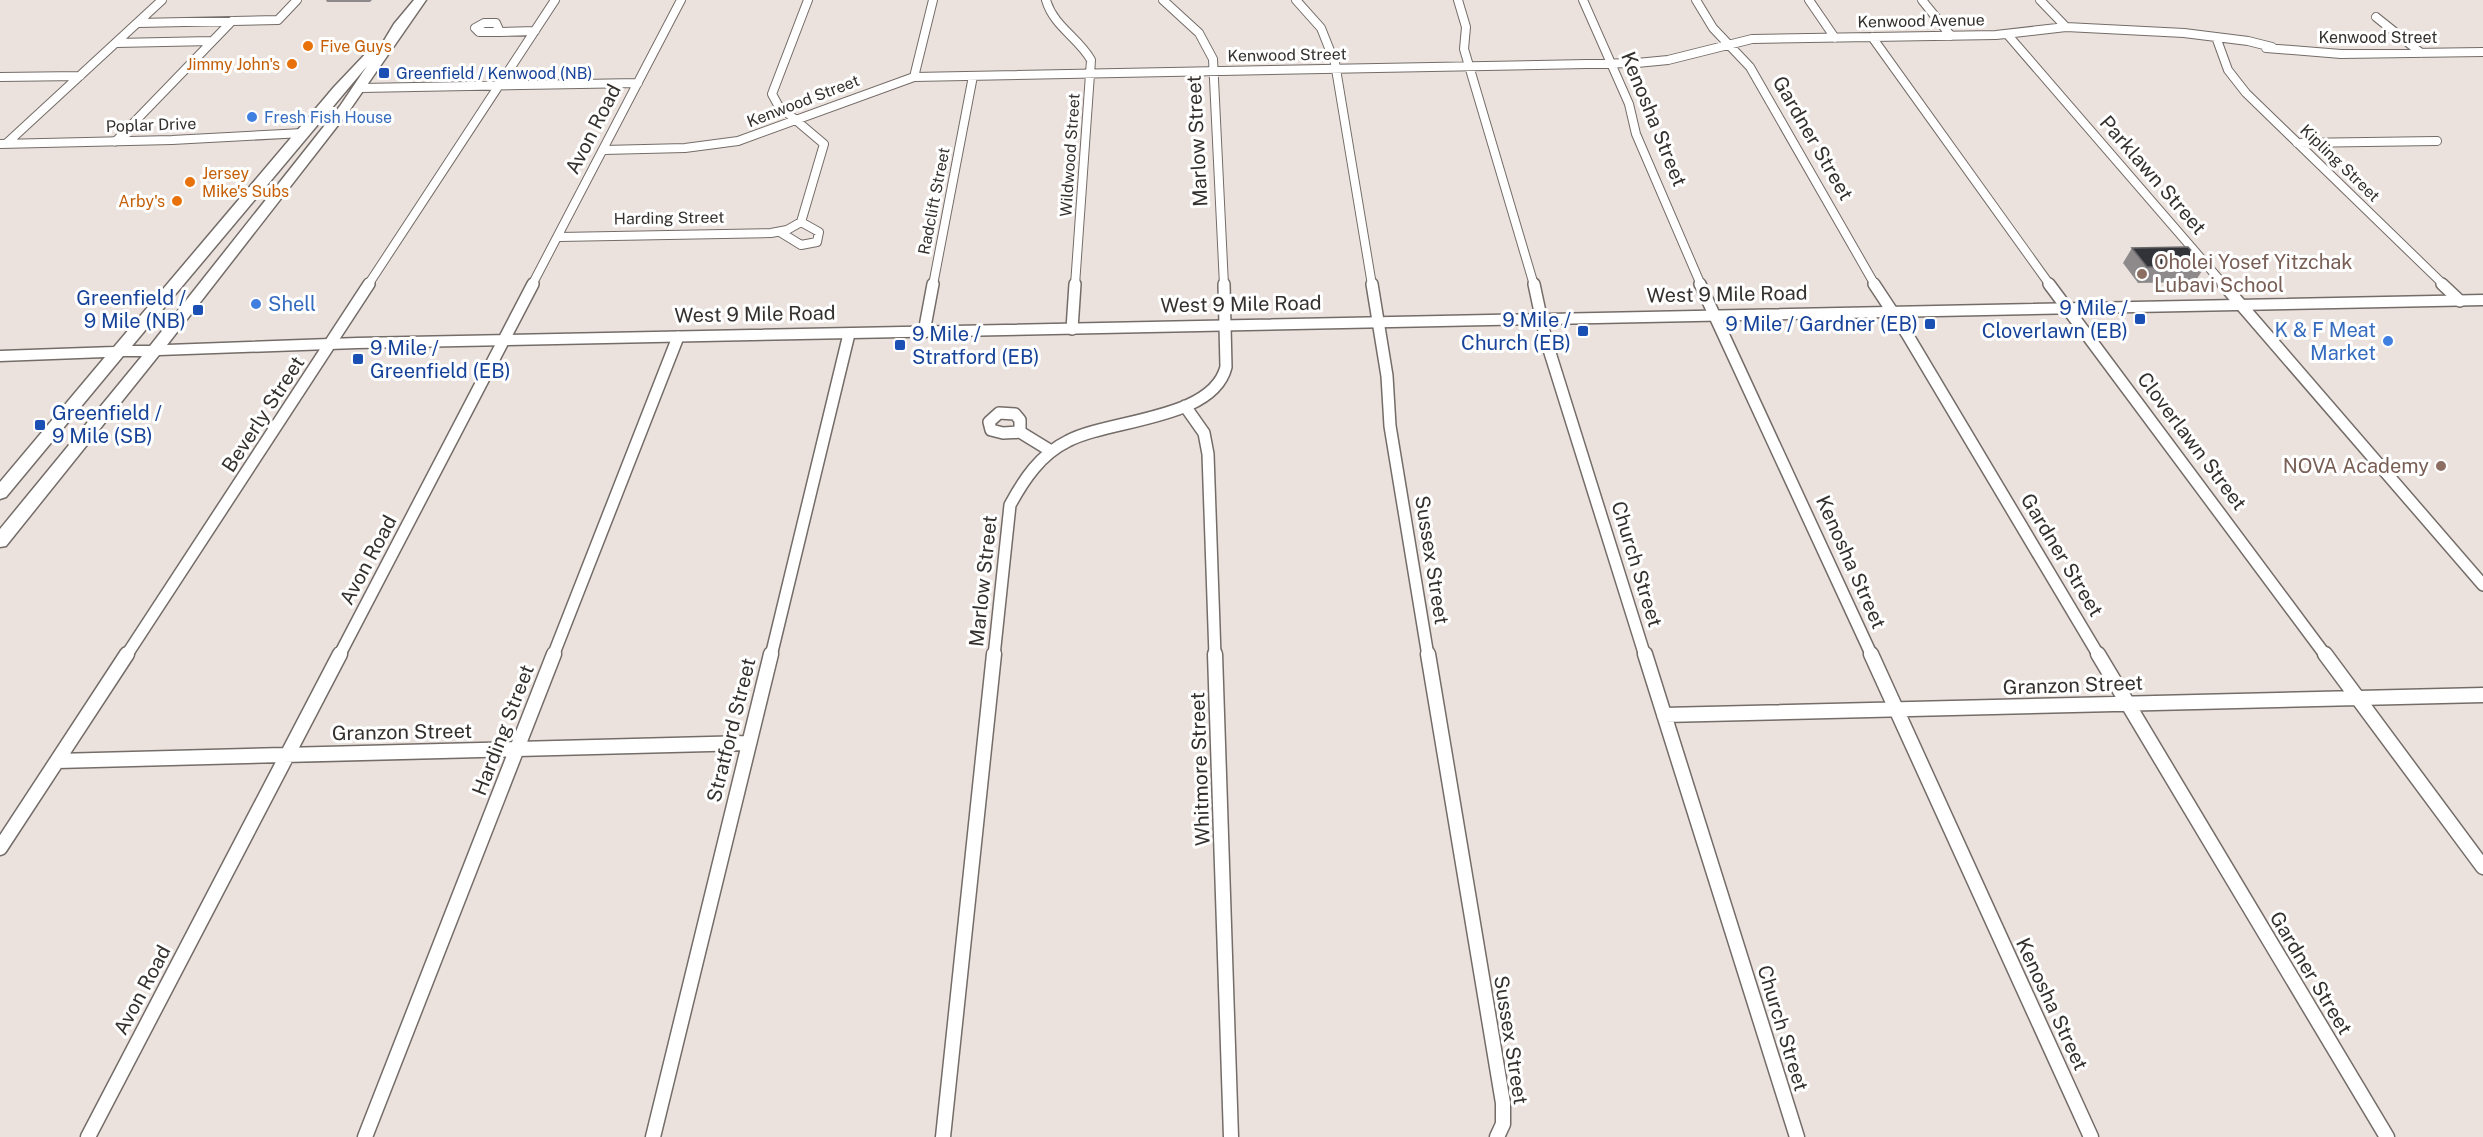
<svg xmlns="http://www.w3.org/2000/svg" width="2483" height="1137" font-family="'Public Sans',sans-serif">
	<rect width="100%" height="100%" fill="#ebe2dd"/>
	<g fill="none" stroke-linecap="round" stroke-linejoin="round">
		<defs>
			<path id="minor-far2" d="M 1046,0 C 1054,27 1078,37 1091,60 L 1075,285
				M 1163,0 L 1199,33 L 1213,59 L 1224,285
				M 1296,0 L 1321,28 L 1335,63 L 1372,285
				M 1458,0 L 1466,27 L 1464,49 L 1534,285
				M 1583,0 L 1629,104 L 1636,134 L 1701,285
				M 1696,0 L 1713,28 L 1750,67 L 1875,285
				M 1809,0 L 1835,38
				M 1922,0 L 1951,36
				M 2040,0 L 2066,27
				M 2376,17 L 2421,53
				M 138,23 L 278,20 L 297,0
				M 484,23 L 496,23 L 500,32 L 479,32 L 475,28 Z
				M 500,32 L 535,31
				M 2007,34 L 2224,285
				M 1872,37 L 2050,285
				M 2216,37 L 2228,70 L 2246,93 L 2444,285
				M 116,43 L 212,41
				M 2266,48 L 2341,54 L 2483,52
				M 0,77 L 80,76
				M 914,77 L 933,0
				M 361,88 L 638,83
				M 115,142 L 232,21
				M 7,143 L 162,0
				M 2297,143 L 2437,141
				M 0,144 L 172,140 L 303,133
				M 604,150 L 685,148 L 738,141 L 914,77 L 1637,63 L 1668,60 L 1752,39 L 1996,35 L 2066,27 L 2184,33 L 2248,41 L 2272,47
				M 780,232 L 801,245 L 817,242 L 819,232 L 801,222
				M 559,237 L 771,233 L 787,230 L 801,222 L 824,144 L 778,105 L 772,94 L 808,0
				M 368,285 L 555,0
				M 532,285 L 681,0
				M 933,285 L 973,76"/>
			<path id="minor-far1" d="M 1372,284 L 1387,376 L 1390,426 L 1428,656
				M 1534,284 L 1546,340 L 1645,656
				M 1700,284 L 1872,656
				M 1874,284 L 1907,334 L 2099,656
				M 2049,284 L 2326,656
				M 2223,284 L 2483,585
				M 2442,284 L 2460,301
				M 1072,329 L 1075,284
				M 924,332 L 933,284
				M 1185,406 L 1204,433 L 1208,454 L 1215,656
				M 999,413 L 1015,414 L 1020,420 L 1020,432 L 1003,433 L 991,430 L 989,422 Z
				M 1020,432 L 1051,451
				M 126,656 L 369,284
				M 339,656 L 533,284
				M 553,656 L 678,337
				M 771,656 L 849,334
				M 994,656 L 1010,505 C 1024,479 1041,454 1068,441 C 1110,419 1213,420 1226,367 L 1224,284"/>
			<path id="minor" d="M 1215,654 L 1231,1137
				M 1428,654 L 1503,1103 L 1503,1124 L 1497,1137
				M 1645,654 L 1797,1137
				M 1871,654 L 2091,1137
				M 2098,654 L 2387,1137
				M 2325,654 L 2483,867
				M 1664,715 L 2483,695
				M 57,761 L 748,743
				M 0,848 L 127,654
				M 88,1137 L 340,654
				M 365,1137 L 554,654
				M 653,1137 L 771,654
				M 943,1137 L 994,654"/>
			<path id="secondary" d="M 414,0 L 426,0 L 349,111 L 167,345 L 357,338 L 2483,295 L 2483,305 L 357,348 L 159,355 L 6,546 L 0,547 L 0,529 L 142,356 L 123,356 L 6,497 L 0,499 L 0,482 L 105,357 L 0,361 L 0,351 L 114,347 L 334,87 L 371,48 L 379,49 L 394,24 ZM 367,66 L 340,106 L 150,346 L 132,346 Z"/>
		</defs>
		<use href="#minor-far2" stroke="#746c68" stroke-width="10"/>
		<use href="#minor-far1" stroke="#746c68" stroke-width="14"/>
		<use href="#minor" stroke="#746c68" stroke-width="17"/>
		<use href="#secondary" stroke="#746c68" stroke-width="3"/>
		<use href="#minor-far2" stroke="#fff" stroke-width="8"/>
		<use href="#minor-far1" stroke="#fff" stroke-width="11"/>
		<use href="#minor" stroke="#fff" stroke-width="14"/>
		<use href="#secondary" fill="#fff" fill-rule="evenodd"/>
	</g>
	<path fill="#8e8a8b" d="M 326,0 L 372,0 L 370,2 L 327,2 Z
		M 2132,248 L 2205,266 L 2195,282 L 2138,283 L 2123,263 Z"/>
	<path fill="#323239" stroke="#6a676a" stroke-width="1.5" d="M 2188,247 L 2205,266 L 2147,267 L 2132,248 Z"/>
	<g fill="#e8710a" stroke="#fff" stroke-width="2">
		<circle cx="308" cy="46" r="6"/>
		<circle cx="292" cy="64" r="6"/>
		<circle cx="190" cy="182" r="6"/>
		<circle cx="177" cy="201" r="6"/>
	</g>
	<g fill="#1a4fb4" stroke="#fff" stroke-width="2">
		<rect x="378" y="67" width="12" height="12" rx="3"/>
		<rect x="192" y="304" width="12" height="12" rx="3"/>
		<rect x="2134" y="313" width="12" height="12" rx="3"/>
		<rect x="1924" y="318" width="12" height="12" rx="3"/>
		<rect x="1577" y="325" width="12" height="12" rx="3"/>
		<rect x="894" y="339" width="12" height="12" rx="3"/>
		<rect x="352" y="353" width="12" height="12" rx="3"/>
		<rect x="34" y="419" width="12" height="12" rx="3"/>
	</g>
	<g fill="#3f7fe0" stroke="#fff" stroke-width="2">
		<circle cx="252" cy="117" r="6"/>
		<circle cx="256" cy="304" r="6"/>
		<circle cx="2388" cy="341" r="6"/>
	</g>
	<g fill="#8d6e63" stroke="#fff" stroke-width="2">
		<circle cx="2142" cy="274" r="6"/>
		<circle cx="2441" cy="466" r="6"/>
	</g>
	<g text-anchor="middle" dominant-baseline="central" stroke-width="6" stroke-linejoin="round" paint-order="stroke">
		<g font-size="16" fill="#34302e" stroke="#fff">
			<text transform="translate(1921 21) rotate(-1)">Kenwood Avenue</text>
			<text x="2378" y="37">Kenwood Street</text>
			<text transform="translate(1287 55) rotate(-1)">Kenwood Street</text>
			<text transform="translate(803 101) rotate(-21)">Kenwood Street</text>
			<text transform="translate(151 125) rotate(-2)">Poplar Drive</text>
			<text transform="translate(1070 155) rotate(-86)">Wildwood Street</text>
			<text transform="translate(2340 163) rotate(44)">Kipling Street</text>
			<text transform="translate(934 201) rotate(-79)">Radclift Street</text>
			<text transform="translate(669 218) rotate(-1)">Harding Street</text>
		</g>
		<g font-size="16" fill="#c56008" stroke="#fff" text-anchor="start">
			<text x="320" y="46">Five Guys</text>
			<text x="280" y="64" text-anchor="end">Jimmy John's</text>
			<text x="202" y="173">Jersey<tspan x="202" dy="18">Mike's Subs</tspan></text>
			<text x="165" y="201" text-anchor="end">Arby's</text>
		</g>
		<g font-size="16" fill="#164399" stroke="#fff" text-anchor="start">
			<text x="396" y="73">Greenfield / Kenwood (NB)</text>
		</g>
		<g font-size="16" fill="#366cbe" stroke="#fff" text-anchor="start">
			<text x="264" y="117">Fresh Fish House</text>
		</g>
		<g font-size="20" fill="#34302e" stroke="#fff">
			<text transform="translate(1654 119) rotate(68)">Kenosha Street</text>
			<text transform="translate(593 129) rotate(-63)">Avon Road</text>
			<text transform="translate(1813 138) rotate(60)">Gardner Street</text>
			<text transform="translate(1197 141) rotate(-93)">Marlow Street</text>
			<text transform="translate(2153 175) rotate(49)">Parklawn Street</text>
			<text transform="translate(1727 294) rotate(-1)">West 9 Mile Road</text>
			<text transform="translate(1241 304) rotate(-1)">West 9 Mile Road</text>
			<text transform="translate(755 314) rotate(-1)">West 9 Mile Road</text>
			<text transform="translate(263 414) rotate(-57)">Beverly Street</text>
			<text transform="translate(2192 441) rotate(53)">Cloverlawn Street</text>
			<text transform="translate(2062 555) rotate(59)">Gardner Street</text>
			<text transform="translate(368 560) rotate(-62)">Avon Road</text>
			<text transform="translate(1432 560) rotate(81)">Sussex Street</text>
			<text transform="translate(1851 562) rotate(66)">Kenosha Street</text>
			<text transform="translate(1637 564) rotate(73)">Church Street</text>
			<text transform="translate(983 581) rotate(-84)">Marlow Street</text>
			<text transform="translate(2073 685) rotate(-2)">Granzon Street</text>
			<text transform="translate(503 730) rotate(-69)">Harding Street</text>
			<text transform="translate(731 730) rotate(-76)">Stratford Street</text>
			<text transform="translate(402 732) rotate(-1)">Granzon Street</text>
			<text transform="translate(1200 769) rotate(-92)">Whitmore Street</text>
			<text transform="translate(2311 973) rotate(59)">Gardner Street</text>
			<text transform="translate(142 990) rotate(-62)">Avon Road</text>
			<text transform="translate(2052 1004) rotate(65)">Kenosha Street</text>
			<text transform="translate(1783 1028) rotate(73)">Church Street</text>
			<text transform="translate(1511 1040) rotate(81)">Sussex Street</text>
		</g>
		<g font-size="20" fill="#785e54" stroke="#fff" text-anchor="start">
			<text x="2154" y="262">Oholei Yosef Yitzchak<tspan x="2154" dy="23">Lubavi School</tspan></text>
			<text x="2429" y="466" text-anchor="end">NOVA Academy</text>
		</g>
		<g font-size="20" fill="#164399" stroke="#fff" text-anchor="end">
			<text x="186" y="298">Greenfield /<tspan x="186" dy="23">9 Mile (NB)</tspan></text>
			<text x="2128" y="308">9 Mile /<tspan x="2128" dy="23">Cloverlawn (EB)</tspan></text>
			<text x="1571" y="320">9 Mile /<tspan x="1571" dy="23">Church (EB)</tspan></text>
			<text x="1918" y="324">9 Mile / Gardner (EB)</text>
			<text x="912" y="334" text-anchor="start">9 Mile /<tspan x="912" dy="23">Stratford (EB)</tspan></text>
			<text x="370" y="348" text-anchor="start">9 Mile /<tspan x="370" dy="23">Greenfield (EB)</tspan></text>
			<text x="52" y="413" text-anchor="start">Greenfield /<tspan x="52" dy="23">9 Mile (SB)</tspan></text>
		</g>
		<g font-size="20" fill="#366cbe" stroke="#fff" text-anchor="start">
			<text x="268" y="304">Shell</text>
			<text x="2376" y="330" text-anchor="end">K &amp; F Meat<tspan x="2376" dy="23">Market</tspan></text>
		</g>
	</g>
</svg>
